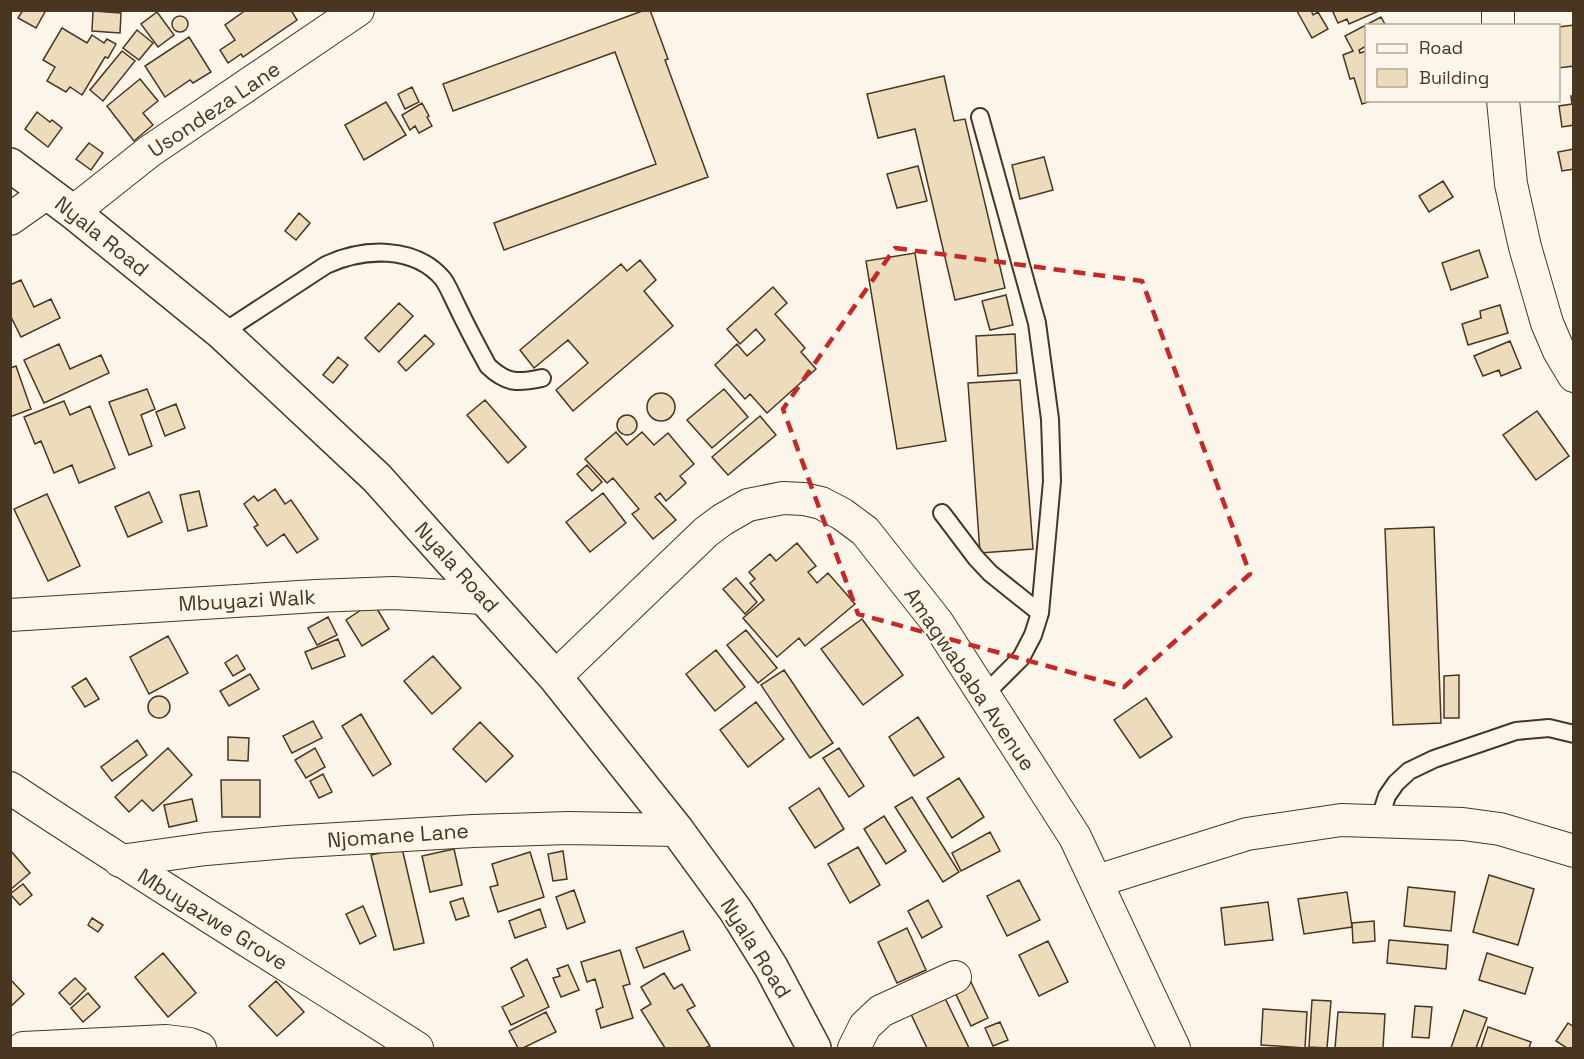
<svg xmlns="http://www.w3.org/2000/svg" width="1584" height="1059" font-family="'Space Grotesk',sans-serif">
	<rect width="100%" height="100%" fill="#fbf6e9"/>
	<path fill="#ecdcbc" stroke="#4a3520" stroke-width="1.5" d="M 23,10 L 46,10 L 36,28 L 18,18 Z
		M 246,10 L 291,10 L 297,20 L 243,57 L 241,54 L 228,63 L 220,50 L 235,40 L 225,25 Z
		M 645,10 L 650,10 L 668,59 L 665,60 L 708,177 L 504,250 L 494,223 L 656,164 L 615,52 L 453,111 L 443,84 Z
		M 1311,10 L 1313,15 L 1318,12 L 1328,29 L 1312,38 L 1297,11 Z
		M 1337,10 L 1381,10 L 1349,24 L 1347,19 L 1338,23 L 1333,12 Z
		M 93,11 L 121,13 L 120,33 L 92,31 Z
		M 157,12 L 174,35 L 158,47 L 141,24 Z
		M172 24a8 8 0 1 1 16 0a8 8 0 1 1-16 0Z
		M 1381,17 L 1386,26 L 1366,26 L 1366,46 L 1359,50 L 1360,53 L 1366,51 L 1366,100 L 1374,100 L 1362,104 L 1354,78 L 1350,79 L 1343,55 L 1353,51 L 1345,36 Z
		M 1574,25 L 1574,66 L 1558,68 L 1558,27 Z
		M 62,28 L 87,43 L 92,35 L 104,43 L 107,39 L 116,44 L 108,58 L 105,57 L 82,95 L 70,87 L 66,92 L 47,81 L 55,67 L 43,60 Z
		M 137,30 L 153,43 L 139,60 L 123,48 Z
		M 189,37 L 211,72 L 193,83 L 190,80 L 165,97 L 145,66 Z
		M 122,51 L 135,61 L 103,101 L 90,90 Z
		M 944,76 L 954,121 L 965,119 L 1005,288 L 955,300 L 915,129 L 878,138 L 867,94 Z
		M 140,79 L 158,101 L 143,113 L 153,125 L 134,141 L 107,106 Z
		M 412,87 L 419,102 L 405,109 L 398,94 Z
		M 1571,96 L 1574,96 L 1574,125 L 1562,127 L 1559,106 L 1572,104 Z
		M 386,102 L 406,135 L 364,160 L 345,125 Z
		M 422,103 L 429,116 L 427,117 L 432,126 L 419,133 L 415,126 L 410,130 L 402,115 Z
		M 37,112 L 50,122 L 52,120 L 62,128 L 48,147 L 25,129 Z
		M 89,143 L 103,153 L 91,170 L 76,159 Z
		M 1574,149 L 1574,169 L 1562,171 L 1558,152 Z
		M 1044,157 L 1053,190 L 1020,199 L 1012,165 Z
		M 918,166 L 927,201 L 897,208 L 887,174 Z
		M 1443,181 L 1453,197 L 1429,212 L 1419,196 Z
		M 299,213 L 310,223 L 296,240 L 285,231 Z
		M 1479,250 L 1488,277 L 1451,290 L 1442,263 Z
		M 915,253 L 946,441 L 897,449 L 866,261 Z
		M 640,260 L 656,280 L 644,291 L 673,326 L 573,411 L 556,390 L 588,363 L 568,340 L 534,368 L 520,350 L 621,264 L 627,271 Z
		M 21,280 L 34,307 L 51,299 L 60,318 L 21,337 L 10,315 L 10,285 Z
		M 773,287 L 787,303 L 775,314 L 805,348 L 801,352 L 816,369 L 767,413 L 750,394 L 745,399 L 715,365 L 737,344 L 747,356 L 765,340 L 756,329 L 740,344 L 727,329 Z
		M 1006,295 L 1013,325 L 990,330 L 982,301 Z
		M 399,303 L 413,316 L 379,352 L 365,338 Z
		M 1500,305 L 1508,333 L 1468,345 L 1462,324 L 1481,318 L 1480,311 Z
		M 1015,334 L 1017,373 L 978,376 L 976,336 Z
		M 425,335 L 434,344 L 406,371 L 398,362 Z
		M 1510,341 L 1521,368 L 1501,376 L 1499,370 L 1483,376 L 1474,356 Z
		M 59,344 L 70,369 L 101,355 L 109,373 L 44,403 L 24,360 Z
		M 338,357 L 348,365 L 333,383 L 323,375 Z
		M 16,366 L 31,409 L 10,417 L 10,368 Z
		M 1020,380 L 1033,549 L 980,553 L 968,383 Z
		M 147,389 L 155,409 L 141,415 L 152,446 L 129,455 L 109,402 Z
		M 724,389 L 748,417 L 712,448 L 687,420 Z
		M647 407a14 14 0 1 1 28 0a14 14 0 1 1-28 0Z
		M 485,400 L 526,447 L 508,463 L 467,415 Z
		M 64,401 L 70,415 L 90,406 L 115,468 L 79,483 L 72,465 L 54,473 L 41,441 L 35,444 L 24,417 Z
		M 176,404 L 185,428 L 165,436 L 156,412 Z
		M 1537,411 L 1569,456 L 1536,480 L 1503,435 Z
		M617 425a10 10 0 1 1 20 0a10 10 0 1 1-20 0Z
		M 760,416 L 776,435 L 728,475 L 712,457 Z
		M 616,432 L 627,445 L 642,432 L 654,445 L 668,433 L 694,464 L 680,476 L 686,483 L 666,501 L 660,493 L 655,497 L 676,520 L 653,539 L 632,514 L 639,509 L 613,478 L 607,483 L 585,459 Z
		M 587,465 L 602,482 L 592,491 L 577,474 Z
		M 275,489 L 285,504 L 291,500 L 318,539 L 297,553 L 284,534 L 267,546 L 254,527 L 258,525 L 244,504 L 254,496 L 258,501 Z
		M 199,491 L 207,526 L 188,531 L 180,495 Z
		M 149,492 L 162,522 L 128,537 L 115,507 Z
		M 603,493 L 626,523 L 590,552 L 566,522 Z
		M 47,494 L 80,566 L 48,581 L 14,509 Z
		M 1434,527 L 1441,723 L 1393,725 L 1385,529 Z
		M 797,543 L 816,566 L 808,572 L 817,583 L 828,573 L 855,604 L 805,646 L 799,638 L 777,657 L 743,618 L 764,600 L 750,583 L 755,579 L 749,572 L 770,554 L 776,561 Z
		M 736,578 L 757,602 L 745,614 L 723,589 Z
		M 373,602 L 389,629 L 362,646 L 346,620 Z
		M 328,617 L 337,635 L 317,645 L 308,628 Z
		M 862,619 L 903,675 L 863,705 L 821,649 Z
		M 746,630 L 777,668 L 758,683 L 727,645 Z
		M 168,636 L 188,673 L 149,694 L 130,657 Z
		M 338,639 L 345,656 L 312,669 L 305,652 Z
		M 716,650 L 745,687 L 715,711 L 686,674 Z
		M 237,655 L 245,669 L 233,676 L 225,663 Z
		M 433,656 L 461,688 L 432,714 L 404,681 Z
		M 784,670 L 833,743 L 810,758 L 761,685 Z
		M 250,674 L 259,689 L 229,706 L 220,691 Z
		M 1459,675 L 1459,718 L 1444,718 L 1444,676 Z
		M 86,678 L 99,699 L 85,707 L 72,687 Z
		M148 707a11 11 0 1 1 22 0a11 11 0 1 1-22 0Z
		M 1146,698 L 1172,737 L 1140,758 L 1114,720 Z
		M 756,702 L 784,739 L 748,767 L 720,730 Z
		M 361,714 L 391,764 L 373,776 L 342,726 Z
		M 918,717 L 944,757 L 914,776 L 889,737 Z
		M 313,721 L 322,738 L 292,753 L 283,736 Z
		M 480,722 L 513,756 L 486,782 L 453,749 Z
		M 228,737 L 249,738 L 248,761 L 228,760 Z
		M 137,740 L 147,755 L 112,781 L 101,767 Z
		M 168,748 L 192,775 L 153,811 L 142,800 L 129,812 L 115,797 Z
		M 315,748 L 325,767 L 306,778 L 295,760 Z
		M 839,748 L 864,786 L 849,797 L 823,758 Z
		M 323,774 L 332,792 L 319,798 L 310,781 Z
		M 959,778 L 984,817 L 952,838 L 927,798 Z
		M 221,780 L 260,780 L 260,817 L 222,817 Z
		M 819,788 L 844,829 L 815,848 L 789,808 Z
		M 912,797 L 959,872 L 943,882 L 895,807 Z
		M 192,799 L 197,821 L 169,827 L 164,805 Z
		M 884,816 L 906,851 L 886,864 L 864,829 Z
		M 990,832 L 1000,851 L 961,871 L 952,853 Z
		M 858,847 L 880,885 L 850,903 L 828,864 Z
		M 402,848 L 424,943 L 394,950 L 371,855 Z
		M 454,849 L 462,885 L 430,892 L 422,856 Z
		M 10,850 L 30,873 L 10,890 Z
		M 563,851 L 567,879 L 553,881 L 548,854 Z
		M 530,852 L 544,897 L 498,912 L 490,887 L 498,885 L 492,864 Z
		M 1489,875 L 1534,889 L 1518,945 L 1473,932 Z
		M 1019,880 L 1040,920 L 1007,936 L 987,896 Z
		M 23,884 L 32,895 L 20,905 L 10,894 Z
		M 1408,887 L 1455,892 L 1451,931 L 1404,926 Z
		M 574,890 L 585,922 L 567,929 L 556,897 Z
		M 1347,892 L 1352,927 L 1304,934 L 1298,899 Z
		M 463,898 L 469,916 L 456,920 L 450,902 Z
		M 928,900 L 942,927 L 922,938 L 908,911 Z
		M 1268,902 L 1273,940 L 1225,945 L 1221,908 Z
		M 363,906 L 376,936 L 360,944 L 346,914 Z
		M 540,909 L 546,927 L 515,938 L 509,921 Z
		M 92,918 L 103,925 L 98,932 L 88,925 Z
		M 1374,921 L 1375,941 L 1353,943 L 1352,923 Z
		M 907,928 L 926,970 L 897,983 L 878,942 Z
		M 683,931 L 690,950 L 644,968 L 636,948 Z
		M 1389,940 L 1448,945 L 1446,969 L 1387,963 Z
		M 1048,941 L 1068,982 L 1039,996 L 1019,955 Z
		M 620,950 L 630,984 L 623,986 L 633,1018 L 601,1028 L 596,1010 L 603,1007 L 595,979 L 587,982 L 581,962 Z
		M 163,953 L 196,993 L 168,1017 L 135,977 Z
		M 1487,953 L 1533,968 L 1525,994 L 1479,980 Z
		M 527,959 L 549,1007 L 511,1025 L 502,1007 L 524,996 L 511,968 Z
		M 568,965 L 579,990 L 561,997 L 553,978 L 560,976 L 557,969 Z
		M 664,973 L 674,989 L 682,984 L 695,1006 L 687,1010 L 710,1046 L 705,1048 L 665,1048 L 641,1010 L 651,1004 L 641,987 Z
		M 75,978 L 86,989 L 70,1005 L 59,993 Z
		M 10,979 L 24,994 L 10,1007 Z
		M 970,980 L 988,1018 L 971,1026 L 953,988 Z
		M 276,981 L 304,1012 L 277,1036 L 249,1006 Z
		M 88,993 L 100,1007 L 83,1022 L 71,1008 Z
		M 943,994 L 969,1048 L 927,1048 L 909,1010 Z
		M 1312,1000 L 1331,1001 L 1327,1048 L 1309,1047 Z
		M 1415,1006 L 1432,1007 L 1429,1038 L 1412,1037 Z
		M 1263,1009 L 1307,1012 L 1305,1048 L 1261,1045 Z
		M 1464,1010 L 1487,1018 L 1476,1048 L 1451,1048 Z
		M 546,1012 L 556,1032 L 523,1048 L 518,1048 L 509,1031 Z
		M 1338,1012 L 1385,1014 L 1383,1048 L 1335,1048 Z
		M 1000,1022 L 1008,1040 L 993,1046 L 985,1028 Z
		M 1568,1023 L 1574,1027 L 1574,1048 L 1567,1048 L 1556,1041 Z
		M 1488,1027 L 1531,1042 L 1529,1048 L 1481,1048 Z"/>
	<g fill="none" stroke-linecap="round" stroke-linejoin="round">
		<defs>
			<path id="service" d="M 980,117 L 1037,323 L 1050,419 L 1051,449 L 1052,481 L 1040,613 L 1033,635 L 1021,658 L 984,695
				M 222,333 L 326,265 C 363,248 414,245 443,279 C 448,286 452,296 456,304 C 466,325 477,346 488,366 C 507,384 518,383 542,378
				M 942,513 L 976,558 L 990,573 L 1040,613
				M 1379,821 L 1387,796 L 1396,783 L 1409,771 L 1434,759 L 1516,731 L 1549,728 L 1574,734"/>
			<path id="minor" d="M 1498,10 L 1498,26
				M 1503,100 L 1511,184 L 1525,247 L 1547,323 L 1559,351 L 1574,376
				M 73,212 L 150,151 L 358,10
				M 10,219 L 47,193
				M 10,615 L 316,596 L 393,593 L 484,598
				M 555,677 L 706,532 L 722,520 L 748,505 L 783,498 L 804,499 L 821,503 L 842,514 L 865,531 L 937,622 L 1075,837 L 1174,1048
				M 10,788 C 144,877 282,962 417,1048
				M 120,861 L 206,849 L 287,842 L 473,831 L 568,828 L 677,830
				M 1097,881 L 1247,834 L 1341,820 L 1463,824 L 1500,829 L 1574,851
				M 23,1048 L 166,1041 L 190,1044 L 200,1048
				M 854,1048 L 865,1026 L 881,1011 L 955,977"/>
			<path id="tertiary" d="M 10,165 L 73,212 L 222,333 L 377,478 L 555,677 L 677,830 L 736,911 L 771,967 L 814,1048"/>
		</defs>
		<use href="#service" stroke="#4a3520" stroke-width="20"/>
		<use href="#minor" stroke="#4a3520" stroke-width="34"/>
		<use href="#tertiary" stroke="#4a3520" stroke-width="36"/>
		<use href="#service" stroke="#fbf6e9" stroke-width="16"/>
		<use href="#minor" stroke="#fbf6e9" stroke-width="32"/>
		<use href="#tertiary" stroke="#fbf6e9" stroke-width="33"/>
	</g>
	<path fill="none" stroke="#c62828" stroke-width="4.5" stroke-dasharray="12 8" stroke-linejoin="round" d="M 895,248 L 1142,281 L 1250,574 L 1124,687 L 858,614 L 783,409 Z"/>
	<g text-anchor="middle" dominant-baseline="central" stroke-width="4.5" stroke-linejoin="round" paint-order="stroke">
		<g font-size="21" fill="#4a3520" stroke="#fbf6e9">
			<text transform="translate(214 109) rotate(-34)">Usondeza Lane</text>
			<text transform="translate(102 236) rotate(39)">Nyala Road</text>
			<text transform="translate(457 567) rotate(48)">Nyala Road</text>
			<text transform="translate(247 600) rotate(-3)">Mbuyazi Walk</text>
			<text transform="translate(970 679) rotate(56)">Amagwababa Avenue</text>
			<text transform="translate(398 835) rotate(-4)">Njomane Lane</text>
			<text transform="translate(213 919) rotate(32)">Mbuyazwe Grove</text>
			<text transform="translate(756 948) rotate(58)">Nyala Road</text>
		</g>
	</g>
	<rect width="1584" height="1059" fill="none" stroke="#4a3520" stroke-width="24"/>
	<rect x="1365" y="24" width="195" height="78" fill="#fbf6e9" stroke="#b4a999" stroke-width="1.5"/>
	<rect x="1377" y="44" width="30" height="9" fill="#fbf6e9" stroke="#b4a999" stroke-width="1.5"/>
	<text x="1419" y="54" font-size="18" fill="#4a3520">Road</text>
	<rect x="1377" y="69" width="30" height="18" fill="#ecdcbc" stroke="#b4a999" stroke-width="1.5"/>
	<text x="1419" y="84" font-size="18" fill="#4a3520">Building</text>
</svg>
